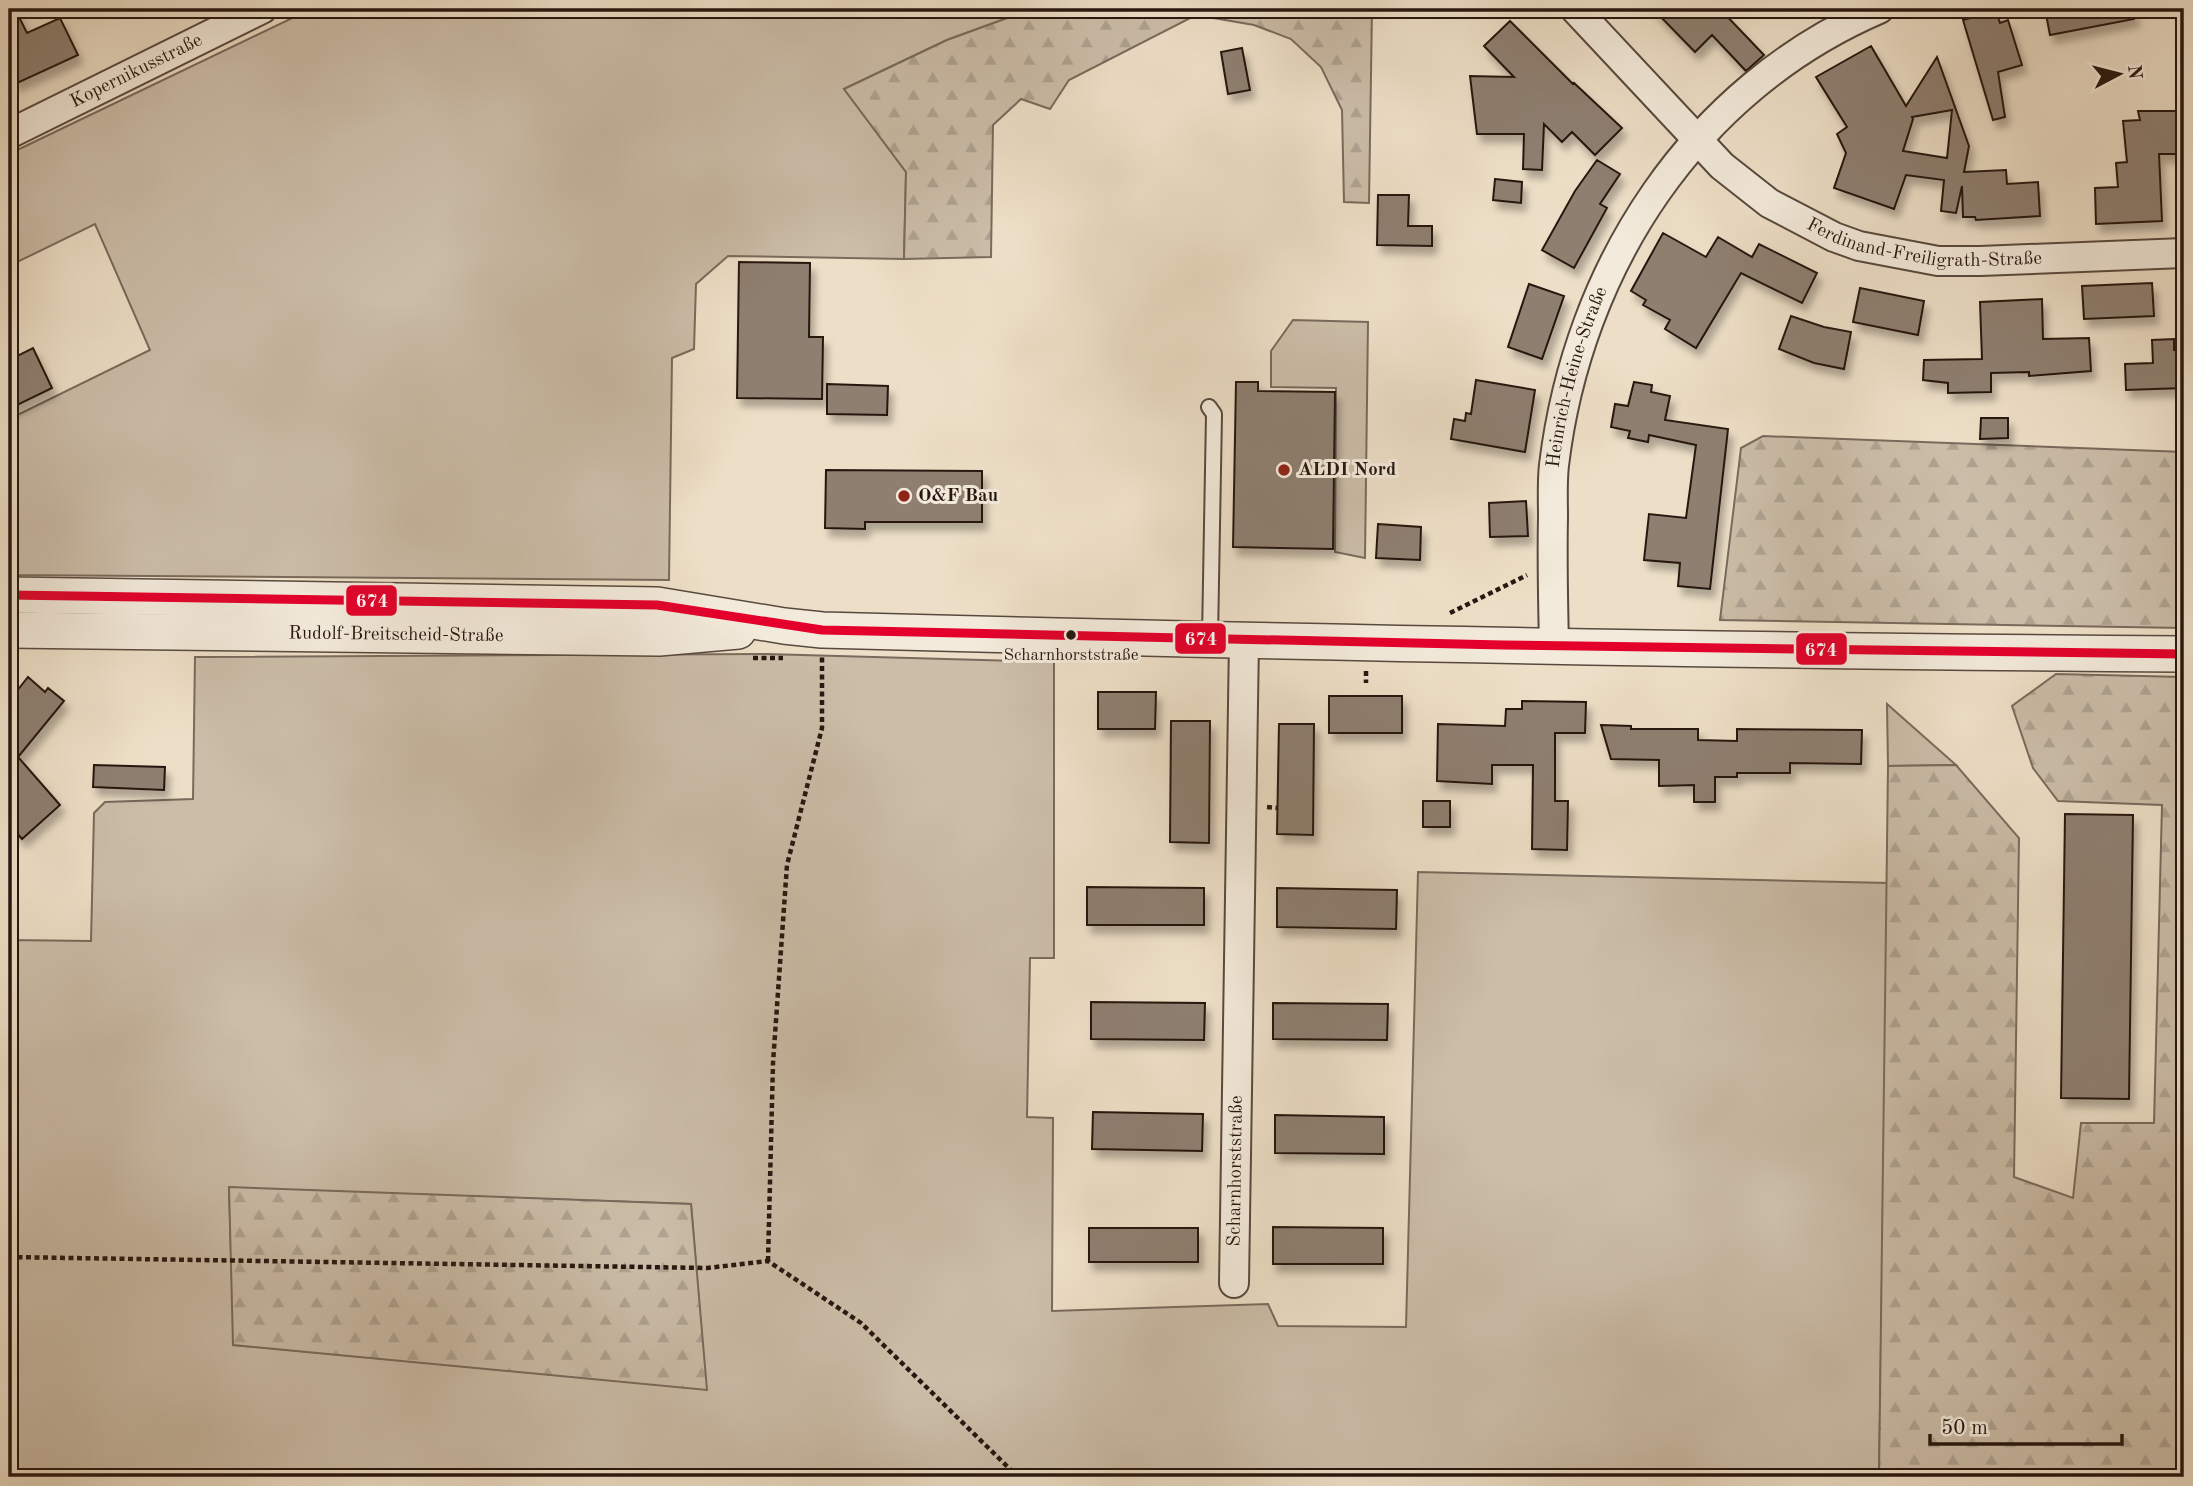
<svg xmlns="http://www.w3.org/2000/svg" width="2193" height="1486" font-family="'Old Standard TT',serif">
	<defs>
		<pattern id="forest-firs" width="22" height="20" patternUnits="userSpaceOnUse" patternTransform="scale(1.75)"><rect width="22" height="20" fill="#cbbda8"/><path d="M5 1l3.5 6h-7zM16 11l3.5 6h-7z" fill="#aea290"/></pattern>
		<filter id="shadow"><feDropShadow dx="4.5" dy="8" stdDeviation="3.5" flood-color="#0004"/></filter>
	</defs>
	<rect width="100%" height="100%" fill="#eddfc7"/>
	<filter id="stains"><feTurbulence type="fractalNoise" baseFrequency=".00286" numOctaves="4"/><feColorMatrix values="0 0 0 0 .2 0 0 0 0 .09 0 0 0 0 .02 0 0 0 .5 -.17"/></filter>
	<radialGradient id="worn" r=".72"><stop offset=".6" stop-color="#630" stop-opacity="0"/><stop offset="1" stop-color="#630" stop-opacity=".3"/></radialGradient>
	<path fill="#cbbda8" stroke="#796a5c" stroke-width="2" fill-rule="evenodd" d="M 311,9 L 1032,9 L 947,40 L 844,89 L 906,172 L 904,259 L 728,256 L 696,284 L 694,349 L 672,358 L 669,580 L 9,575 L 9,419 L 150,350 L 95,224 L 9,266 L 9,154 Z
		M 1293,320 L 1368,322 L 1365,558 L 1335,552 L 1336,388 L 1271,387 L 1271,351 Z
		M 766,654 L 1054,662 L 1054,958 L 1030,958 L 1027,1117 L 1053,1118 L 1052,1311 L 1268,1304 L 1278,1326 L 1406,1327 L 1418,872 L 1888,883 L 1879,1477 L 9,1477 L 9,940 L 91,941 L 94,813 L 105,802 L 193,799 L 195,657 ZM 229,1188 L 691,1204 L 706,1389 L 234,1345 Z
		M 1887,704 L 1956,765 L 1888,766 Z"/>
	<path fill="url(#forest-firs)" stroke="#796a5c" stroke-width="2" d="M 1032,9 L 1372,9 L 1369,203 L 1344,202 L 1342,110 L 1321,67 L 1291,39 L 1254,25 L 1196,15 L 1069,80 L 1050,109 L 1021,99 L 993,125 L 991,257 L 904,259 L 906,172 L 844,89 L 947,40 Z
		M 1763,436 L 2184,452 L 2184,628 L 1720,620 L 1741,448 Z
		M 2056,674 L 2184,677 L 2184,1477 L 1879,1477 L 1888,766 L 1956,765 L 2019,838 L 2014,1177 L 2073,1198 L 2081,1123 L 2154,1123 L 2162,805 L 2058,801 L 2033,768 L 2012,706 Z
		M 229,1187 L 691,1204 L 707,1390 L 233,1345 Z"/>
	<path fill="#8e7f6f" stroke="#271710" stroke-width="2" fill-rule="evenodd" filter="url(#shadow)" d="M 9,9 L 15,9 L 27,33 L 60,18 L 78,55 L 15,84 L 9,71 Z
		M 1653,9 L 1720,9 L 1764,55 L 1746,71 L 1712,35 L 1695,52 Z
		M 2045,9 L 2134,9 L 2134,19 L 2050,35 Z
		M 1996,11 L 2000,23 L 2008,20 L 2022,65 L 1998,72 L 2005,117 L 1993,120 L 1963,20 Z
		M 1510,21 L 1573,84 L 1574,83 L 1622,128 L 1595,155 L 1572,132 L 1562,142 L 1544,124 L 1542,170 L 1523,169 L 1524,134 L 1477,134 L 1470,76 L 1514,77 L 1484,46 Z
		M 1871,46 L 1906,106 L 1937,57 L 1969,146 L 1964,172 L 2006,170 L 2007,184 L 2038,182 L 2040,216 L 1976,220 L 1975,217 L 1963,217 L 1962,186 L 1956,213 L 1941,211 L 1944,180 L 1906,175 L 1894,209 L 1834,188 L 1846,153 L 1837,134 L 1847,127 L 1816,77 ZM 1952,110 L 1947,158 L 1903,151 L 1913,119 L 1912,117 Z
		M 1242,48 L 1250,90 L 1228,94 L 1221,52 Z
		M 2138,111 L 2184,111 L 2184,154 L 2159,154 L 2162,221 L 2096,224 L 2095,188 L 2118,187 L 2116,163 L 2127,162 L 2123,121 L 2140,120 Z
		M 1597,160 L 1620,174 L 1600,204 L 1607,208 L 1574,268 L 1542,250 L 1575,191 Z
		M 1495,179 L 1522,182 L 1521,203 L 1493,200 Z
		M 1378,195 L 1409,195 L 1408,226 L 1432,226 L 1432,246 L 1377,245 Z
		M 1663,233 L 1706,257 L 1718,237 L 1752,257 L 1759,244 L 1817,273 L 1802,303 L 1741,273 L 1696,348 L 1665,329 L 1670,320 L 1643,305 L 1646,300 L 1631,291 Z
		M 739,262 L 810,263 L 809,337 L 823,337 L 822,399 L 737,398 Z
		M 2152,283 L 2154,316 L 2084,319 L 2082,286 Z
		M 1529,284 L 1564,296 L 1542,359 L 1508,347 Z
		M 1860,288 L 1924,301 L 1918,335 L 1853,322 Z
		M 2042,299 L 2043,339 L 2089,338 L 2091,371 L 2029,376 L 2029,372 L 1991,373 L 1991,392 L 1948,393 L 1948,383 L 1923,380 L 1924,360 L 1982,359 L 1980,302 Z
		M 1791,316 L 1824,327 L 1851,332 L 1844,369 L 1814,363 L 1779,349 Z
		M 2174,339 L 2174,350 L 2184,350 L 2184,388 L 2126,390 L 2125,364 L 2153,363 L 2152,340 Z
		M 33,348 L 52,388 L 9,409 L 9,360 Z
		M 1476,380 L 1535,390 L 1525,452 L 1451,439 L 1454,419 L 1465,421 L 1466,413 L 1471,414 Z
		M 1236,382 L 1258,382 L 1258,391 L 1335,392 L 1333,549 L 1233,547 Z
		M 1634,382 L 1652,385 L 1651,392 L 1670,396 L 1665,420 L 1728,429 L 1710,589 L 1678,586 L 1680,563 L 1644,560 L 1649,514 L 1686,518 L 1696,445 L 1649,435 L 1648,442 L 1628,438 L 1630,431 L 1611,427 L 1615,404 L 1628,406 Z
		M 827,384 L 888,386 L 887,415 L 827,414 Z
		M 1981,418 L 2008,418 L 2008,438 L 1980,439 Z
		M 826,470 L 982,471 L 982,522 L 865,522 L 865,529 L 825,528 Z
		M 1526,501 L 1528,536 L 1490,537 L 1489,503 Z
		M 1378,524 L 1421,527 L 1420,560 L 1376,558 Z
		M 28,677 L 45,692 L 48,688 L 64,701 L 18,757 L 60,805 L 22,839 L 9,824 L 9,701 Z
		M 1098,692 L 1156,692 L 1155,729 L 1098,729 Z
		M 1329,696 L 1402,696 L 1402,733 L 1329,733 Z
		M 1522,701 L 1586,702 L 1585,733 L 1555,733 L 1555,801 L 1568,801 L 1567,850 L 1532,849 L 1533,765 L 1492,765 L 1492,784 L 1437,781 L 1438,724 L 1505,726 L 1506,709 L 1522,709 Z
		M 1171,721 L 1210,721 L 1209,843 L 1170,842 Z
		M 1279,724 L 1314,724 L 1313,835 L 1277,834 Z
		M 1601,725 L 1631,726 L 1631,729 L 1698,729 L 1698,740 L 1737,741 L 1737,729 L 1862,730 L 1861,764 L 1790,763 L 1790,773 L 1737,773 L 1737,777 L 1715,777 L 1715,802 L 1694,802 L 1694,785 L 1659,786 L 1659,760 L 1611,759 Z
		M 94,765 L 165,767 L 164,790 L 93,787 Z
		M 1423,801 L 1450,801 L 1450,827 L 1423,827 Z
		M 2065,814 L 2133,815 L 2129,1099 L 2061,1098 Z
		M 1087,887 L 1204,888 L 1204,925 L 1087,925 Z
		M 1277,888 L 1397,890 L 1396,929 L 1277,927 Z
		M 1091,1002 L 1205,1003 L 1204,1040 L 1091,1039 Z
		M 1273,1003 L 1388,1004 L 1387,1040 L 1273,1039 Z
		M 1093,1112 L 1203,1114 L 1202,1151 L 1092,1149 Z
		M 1275,1115 L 1384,1117 L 1384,1154 L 1275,1153 Z
		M 1273,1227 L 1383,1228 L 1383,1264 L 1273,1264 Z
		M 1089,1228 L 1198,1228 L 1198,1262 L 1089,1262 Z"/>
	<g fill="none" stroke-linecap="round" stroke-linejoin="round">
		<defs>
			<path id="service" d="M 1209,407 L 1214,414 L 1210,638"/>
			<g id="minor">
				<path id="s1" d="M 1575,9 L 1722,166 L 1769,203 L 1834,237 L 1859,246 L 1938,261 L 1980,261 L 2184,253"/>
				<path id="s2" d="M 9,134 L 262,9"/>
				<path id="s3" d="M 1554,645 C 1553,602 1552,560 1553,518 C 1553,500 1552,482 1554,465 C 1578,267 1693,89 1879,9"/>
				<path id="s4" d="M 1234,1283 L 1244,640"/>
			</g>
			<g id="tertiary">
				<path d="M 9,595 L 657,605 L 784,626 L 822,630 C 1276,642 1730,651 2184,654"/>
				<path id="s5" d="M 9,630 L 659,638 L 738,631"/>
			</g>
		</defs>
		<use href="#service" stroke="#58493e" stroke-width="18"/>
		<use href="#minor" stroke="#58493e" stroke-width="32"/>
		<use href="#tertiary" stroke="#58493e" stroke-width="38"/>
		<path stroke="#271710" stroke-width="4.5" stroke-dasharray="5 3.5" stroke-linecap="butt" d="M 1450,613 L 1527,575
			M 753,658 L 783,658
			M 1366,671 L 1366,683
			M 1267,807 L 1277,808
			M 9,1257 L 707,1268 L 768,1261 L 861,1323 L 1018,1477
			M 768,1261 L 773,1063 L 787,865 L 822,728 L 822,657"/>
		<use href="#service" stroke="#f3eadb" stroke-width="14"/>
		<use href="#minor" stroke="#f3eadb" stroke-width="28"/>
		<use href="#tertiary" stroke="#f3eadb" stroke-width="35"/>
		<defs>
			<path id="bus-1" d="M 9,595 L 657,605 L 822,630 L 1503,645 L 2184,654"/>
		</defs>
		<use href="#bus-1" stroke="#f3eadb" stroke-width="14"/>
		<use href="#bus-1" stroke="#e4002b" stroke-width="9"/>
	</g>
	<g fill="#8f2418" stroke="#f3eadb" stroke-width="2.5">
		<circle cx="1284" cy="470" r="7"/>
		<circle cx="904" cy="496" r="7"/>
	</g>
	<circle fill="#271710" stroke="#f3eadb" stroke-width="2.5" cx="1071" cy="635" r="6"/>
	<g text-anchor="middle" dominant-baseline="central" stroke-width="6" stroke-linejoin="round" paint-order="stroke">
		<g font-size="17" fill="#271710" stroke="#f3eadb">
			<text x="1071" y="655">Scharnhorststraße</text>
		</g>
		<g font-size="19" fill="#271710" stroke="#f3eadb">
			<text stroke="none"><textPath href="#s2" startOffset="142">Kopernikusstraße</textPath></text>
			<text stroke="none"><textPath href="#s1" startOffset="439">Ferdinand-Freiligrath-Straße</textPath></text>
			<text stroke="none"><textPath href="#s3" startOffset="271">Heinrich-Heine-Straße</textPath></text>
			<text stroke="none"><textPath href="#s5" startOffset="387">Rudolf-Breitscheid-Straße</textPath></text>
			<text stroke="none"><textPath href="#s4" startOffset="112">Scharnhorststraße</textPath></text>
		</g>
		<g font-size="19" font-weight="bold" fill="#271710" stroke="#f3eadb" text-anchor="start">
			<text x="1298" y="470">ALDI Nord</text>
			<text x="918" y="496">O&amp;F Bau</text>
		</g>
	</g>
	<g stroke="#f3eadb" stroke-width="2.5">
		<rect x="345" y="584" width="53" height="33" rx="7" fill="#e4002b"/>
		<rect x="1174" y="622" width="53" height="33" rx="7" fill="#e4002b"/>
		<rect x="1795" y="632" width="53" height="34" rx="7" fill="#e4002b"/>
	</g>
	<g font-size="19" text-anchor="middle" font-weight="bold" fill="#fff">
		<text x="372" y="607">674</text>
		<text x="1201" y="645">674</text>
		<text x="1821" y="656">674</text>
	</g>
	<rect width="2193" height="1486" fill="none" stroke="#eddfc7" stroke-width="35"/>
	<rect x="10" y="10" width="2172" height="1465" fill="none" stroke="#271710" stroke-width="3.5"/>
	<rect x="18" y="18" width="2158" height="1451" fill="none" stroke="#271710" stroke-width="2"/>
	<g transform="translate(2119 74) rotate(83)" stroke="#f3eadb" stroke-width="5" paint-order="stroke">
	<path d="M0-5L12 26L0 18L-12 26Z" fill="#271710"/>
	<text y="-10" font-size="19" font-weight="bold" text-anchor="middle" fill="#271710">N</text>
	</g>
	<path d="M1930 1434v10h192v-10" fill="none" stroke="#271710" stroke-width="3.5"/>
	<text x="1941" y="1434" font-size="21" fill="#271710" stroke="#f3eadb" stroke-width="5" paint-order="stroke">50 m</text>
	<rect width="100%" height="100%" filter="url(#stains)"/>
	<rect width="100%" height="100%" fill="url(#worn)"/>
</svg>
